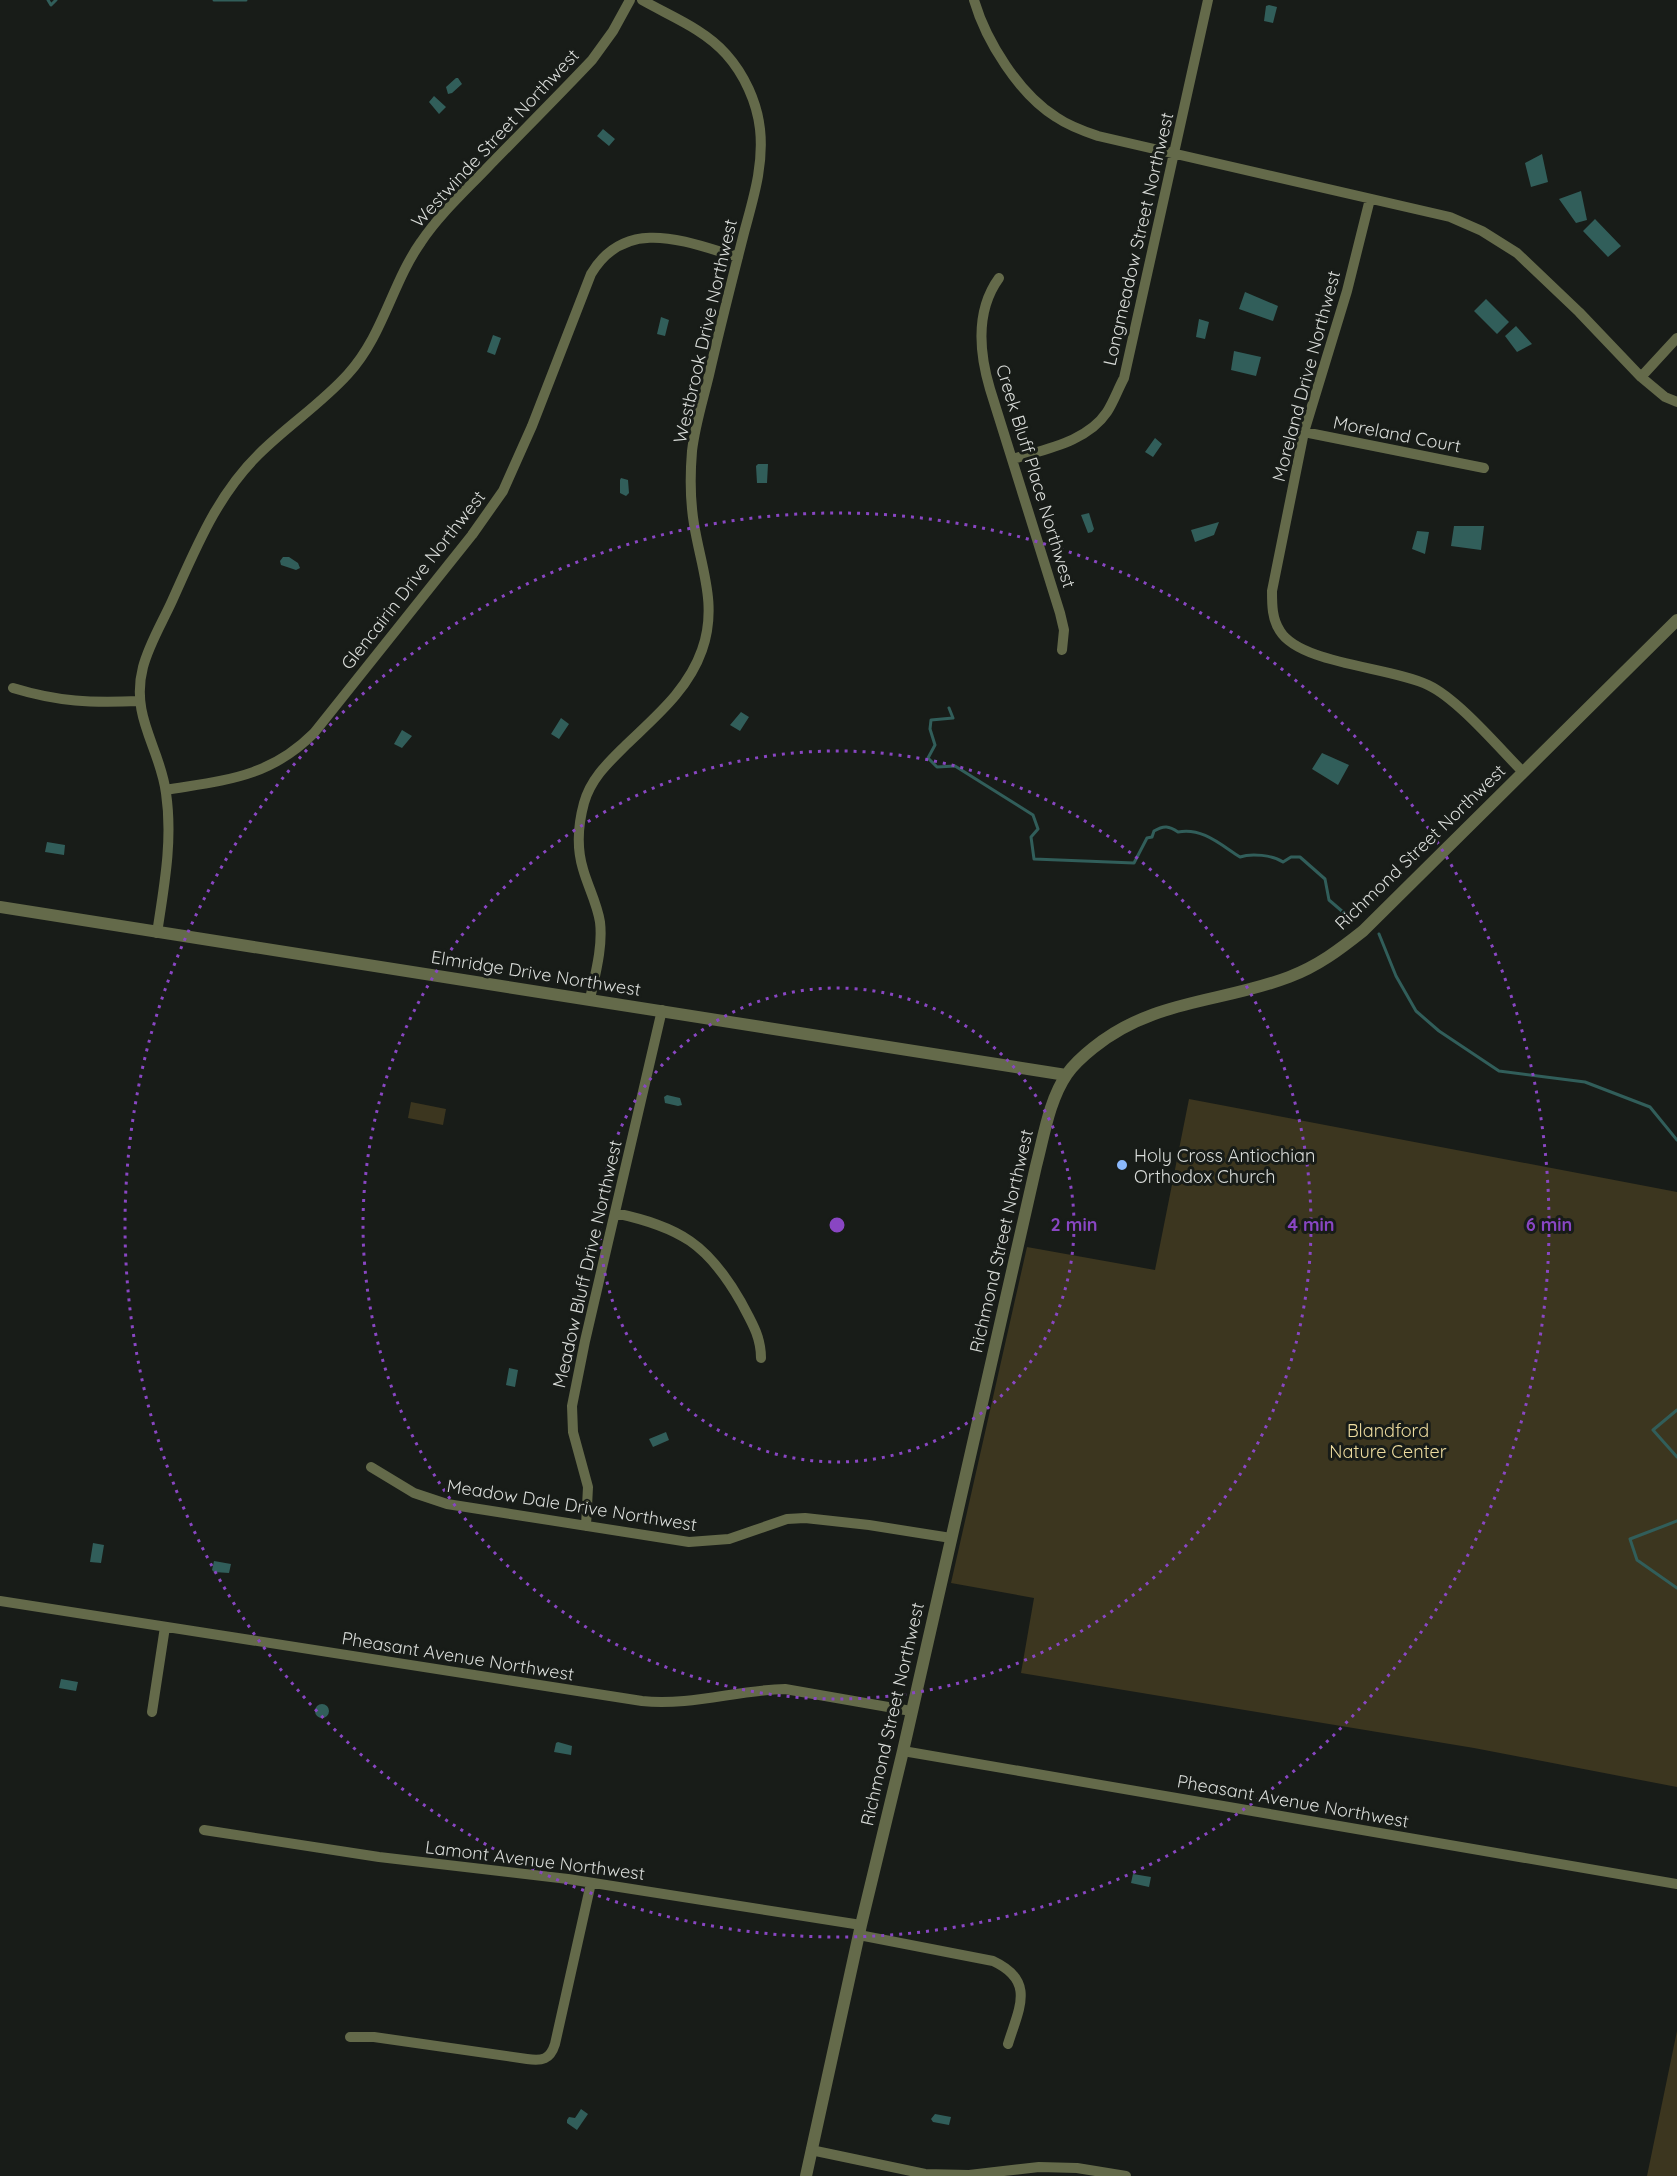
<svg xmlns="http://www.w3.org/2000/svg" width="1677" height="2176" font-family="Quicksand,sans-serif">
	<rect width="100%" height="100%" fill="#181c18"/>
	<path fill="#3c361f" d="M 1189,1099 L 1677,1192 L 1677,1787 L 1474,1748 L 1021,1673 L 1034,1598 L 951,1583 L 1027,1247 L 1155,1270 Z
		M 411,1102 L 446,1109 L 443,1125 L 408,1118 Z
		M 1677,2031 L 1677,2176 L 1647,2176 Z"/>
	<path fill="#315e5a" d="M 1269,5 L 1277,7 L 1273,23 L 1264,21 L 1266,6 Z
		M 456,78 L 458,78 L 462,84 L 452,93 L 448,94 L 446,87 Z
		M 434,96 L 446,107 L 439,114 L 429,102 Z
		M 603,129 L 615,139 L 609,146 L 597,136 Z
		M 1542,154 L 1548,182 L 1531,187 L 1525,163 Z
		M 1581,191 L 1587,220 L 1576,223 L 1559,199 Z
		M 1595,219 L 1621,246 L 1608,257 L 1583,231 Z
		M 1245,292 L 1278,306 L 1273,321 L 1239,309 Z
		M 1486,299 L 1509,322 L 1497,334 L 1474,311 Z
		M 661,317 L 669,320 L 665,336 L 657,334 Z
		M 1199,319 L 1209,322 L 1205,339 L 1196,337 Z
		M 1516,326 L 1532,344 L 1517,352 L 1505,336 Z
		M 493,335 L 501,338 L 495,355 L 487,352 Z
		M 1234,351 L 1261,357 L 1256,376 L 1231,370 Z
		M 1155,438 L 1162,444 L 1153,457 L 1145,452 Z
		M 758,464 L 768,464 L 767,483 L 757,483 L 756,466 Z
		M 621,478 L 628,480 L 629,493 L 626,496 L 620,493 L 620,480 Z
		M 1089,513 L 1094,529 L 1092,532 L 1088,533 L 1081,515 Z
		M 1219,522 L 1214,535 L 1195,542 L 1191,530 Z
		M 1454,526 L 1484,526 L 1481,550 L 1451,546 Z
		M 1417,531 L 1429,532 L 1425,554 L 1412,549 Z
		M 283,557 L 289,557 L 298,563 L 300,568 L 296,570 L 281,565 L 280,561 Z
		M 741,712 L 749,717 L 740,731 L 730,725 Z
		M 561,718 L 569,724 L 559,739 L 551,734 Z
		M 402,730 L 412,736 L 402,748 L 394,744 Z
		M 1322,753 L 1349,765 L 1338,785 L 1312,769 Z
		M 47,842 L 65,845 L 64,855 L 45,852 Z
		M 667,1095 L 680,1098 L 682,1105 L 678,1106 L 665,1103 L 664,1097 Z
		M 509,1368 L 518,1370 L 515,1387 L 506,1385 Z
		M 666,1432 L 669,1440 L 653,1447 L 649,1439 Z
		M 93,1543 L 104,1545 L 101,1563 L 90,1562 Z
		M 214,1561 L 231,1564 L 229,1573 L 214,1572 L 212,1570 Z
		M 61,1679 L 78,1682 L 76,1691 L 59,1688 Z
		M315 1711a7 7 0 1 1 14 0a7 7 0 1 1-14 0Z
		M 558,1742 L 572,1746 L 571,1755 L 554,1752 L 556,1743 Z
		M 1133,1874 L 1151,1877 L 1149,1887 L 1131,1883 Z
		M 581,2109 L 588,2114 L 577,2130 L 567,2123 L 567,2120 L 569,2117 L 575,2118 Z
		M 935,2114 L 951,2117 L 949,2125 L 933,2122 L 931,2119 Z"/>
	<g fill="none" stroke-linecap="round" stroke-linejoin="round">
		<path stroke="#315e5a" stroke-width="3" d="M 48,0 L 51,5 L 56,0
			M 214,0 L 246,0
			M 949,708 L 953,718 L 931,720 L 930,729 L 935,745 L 928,758 L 937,767 L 955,766 L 1033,815 L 1038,829 L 1031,837 L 1034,859 L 1134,863 L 1147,838 L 1152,837 L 1154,831 C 1164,825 1169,826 1178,832 C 1202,827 1221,845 1240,857 C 1251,853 1273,855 1283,862 L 1291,857 L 1300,857 L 1325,879 L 1329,900 L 1350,918
			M 1379,934 L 1396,976 L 1416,1011 L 1439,1031 L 1499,1071 L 1585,1082 L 1650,1107 L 1677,1140
			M 1677,1410 L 1653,1430 L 1677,1457
			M 1677,1521 L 1630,1539 L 1637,1560 L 1677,1588"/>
		<path stroke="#646a4a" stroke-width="10" d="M 974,0 C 986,41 1019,94 1056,117 C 1069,126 1083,131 1098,136 L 1450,217 L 1482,231 L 1517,253 L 1579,312 L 1641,377 L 1665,397 L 1677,402
			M 1370,199 L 1347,291 L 1304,432 L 1272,591 C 1272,605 1272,619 1280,631 C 1300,664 1391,667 1428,685 C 1458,699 1499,748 1523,772
			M 999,278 C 975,311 979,352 990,389 L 1060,613 L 1064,630 L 1062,650
			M 1641,377 L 1677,338
			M 1304,432 L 1484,468
			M 1013,459 C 1045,449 1087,442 1107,412 C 1114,401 1118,389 1124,378 L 1208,0
			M 13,688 C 59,702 91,703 139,701
			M 166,790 C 225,780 269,778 314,733 L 472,535 L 503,491 L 532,426 L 591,274 C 626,215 686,242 738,257
			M 157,933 C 164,887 173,840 166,793 C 160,747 130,717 143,667 C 149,644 162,623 172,601 C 196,548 217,495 259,454 C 287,426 321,404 348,374 C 383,336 392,283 421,242 C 439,215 464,192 487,168 C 522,132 557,97 592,60 L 613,31 L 630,0
			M 590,999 C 595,975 603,947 600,922 C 597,903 588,887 583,869 C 576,846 578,825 584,803 C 591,778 609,762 626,745 C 656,716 688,690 702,650 C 718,605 701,568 694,524 C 690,500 690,475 692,451 C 695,425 703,400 709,375 C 720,327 732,280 744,233 C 753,199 764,166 760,129 C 757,102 744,74 726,54 C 704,29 670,16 642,0
			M 615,1213 C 680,1227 708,1244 741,1302 C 751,1321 761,1336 761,1358
			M 371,1467 L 414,1493 L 447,1504 L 689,1542 L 729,1539 L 787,1519 L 805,1518 L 869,1525 L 951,1538
			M 586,1526 L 588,1487 L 573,1432 L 572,1406 L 585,1341 L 662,1010
			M 0,1601 L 642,1701 C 691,1706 737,1690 785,1689 L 911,1711
			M 152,1712 L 165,1627
			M 903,1751 L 1677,1884
			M 204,1830 L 379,1857 L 568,1879 L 861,1925
			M 859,1935 L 993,1961 C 1036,1981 1019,2008 1008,2044
			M 350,2037 L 374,2037 L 527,2059 C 542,2061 550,2060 555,2044 L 591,1883
			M 811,2150 L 925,2174 L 969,2175 L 1039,2167 L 1077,2168 L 1126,2176"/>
		<path stroke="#646a4a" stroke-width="12" d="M 0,907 L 1066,1075
			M 806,2176 L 861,1925 L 903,1751 L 1036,1166 C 1044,1136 1049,1100 1067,1074 C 1074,1064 1083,1056 1093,1048 C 1153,999 1221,1003 1289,977 C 1318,966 1339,950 1363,931 L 1677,620"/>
	</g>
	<g fill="none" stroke="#8946c3" stroke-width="3" stroke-dasharray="3 6">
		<circle cx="837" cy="1225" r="237"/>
		<circle cx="837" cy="1225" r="474"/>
		<circle cx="837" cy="1225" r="712"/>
	</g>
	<circle fill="#8bb9fc" stroke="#181c18" stroke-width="2" cx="1122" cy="1165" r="6"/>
	<g text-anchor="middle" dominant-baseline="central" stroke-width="6" stroke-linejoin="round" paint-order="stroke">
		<g font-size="18" fill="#d9dcd9" stroke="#181c18">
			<text transform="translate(495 138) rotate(-47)">Westwinde Street Northwest</text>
			<text transform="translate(1138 239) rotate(-77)">Longmeadow Street Northwest</text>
			<text transform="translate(705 331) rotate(-77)">Westbrook Drive Northwest</text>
			<text transform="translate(1306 376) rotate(-75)">Moreland Drive Northwest</text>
			<text transform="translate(1397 434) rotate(11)">Moreland Court</text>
			<text transform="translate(1036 476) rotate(73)">Creek Bluff Place Northwest</text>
			<text transform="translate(413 580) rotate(-52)">Glencairin Drive Northwest</text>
			<text transform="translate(1420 847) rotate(-44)">Richmond Street Northwest</text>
			<text transform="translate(536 973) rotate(9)">Elmridge Drive Northwest</text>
			<text transform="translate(1001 1241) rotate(-77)">Richmond Street Northwest</text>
			<text transform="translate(587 1264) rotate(-77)">Meadow Bluff Drive Northwest</text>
			<text transform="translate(572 1505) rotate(9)">Meadow Dale Drive Northwest</text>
			<text transform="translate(458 1656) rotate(9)">Pheasant Avenue Northwest</text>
			<text transform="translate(892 1714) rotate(-77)">Richmond Street Northwest</text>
			<text transform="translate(1293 1801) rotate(10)">Pheasant Avenue Northwest</text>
			<text transform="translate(535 1860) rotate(7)">Lamont Avenue Northwest</text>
		</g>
		<g font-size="18" fill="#d9dcd9" stroke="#181c18" text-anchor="start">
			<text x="1134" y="1155">Holy Cross Antiochian<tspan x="1134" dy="21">Orthodox Church</tspan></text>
		</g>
		<g font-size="18" fill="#eddc9f" stroke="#181c18">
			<text x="1388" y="1430">Blandford<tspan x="1388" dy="21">Nature Center</tspan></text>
		</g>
	</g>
	<circle cx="837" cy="1225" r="9" fill="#8946c3" stroke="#181c18" stroke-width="3"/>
	<g font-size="18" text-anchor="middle" font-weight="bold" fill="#8946c3" stroke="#181c18" stroke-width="6" stroke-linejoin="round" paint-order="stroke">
		<text x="1074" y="1231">2 min</text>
		<text x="1311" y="1231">4 min</text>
		<text x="1549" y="1231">6 min</text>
	</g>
</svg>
